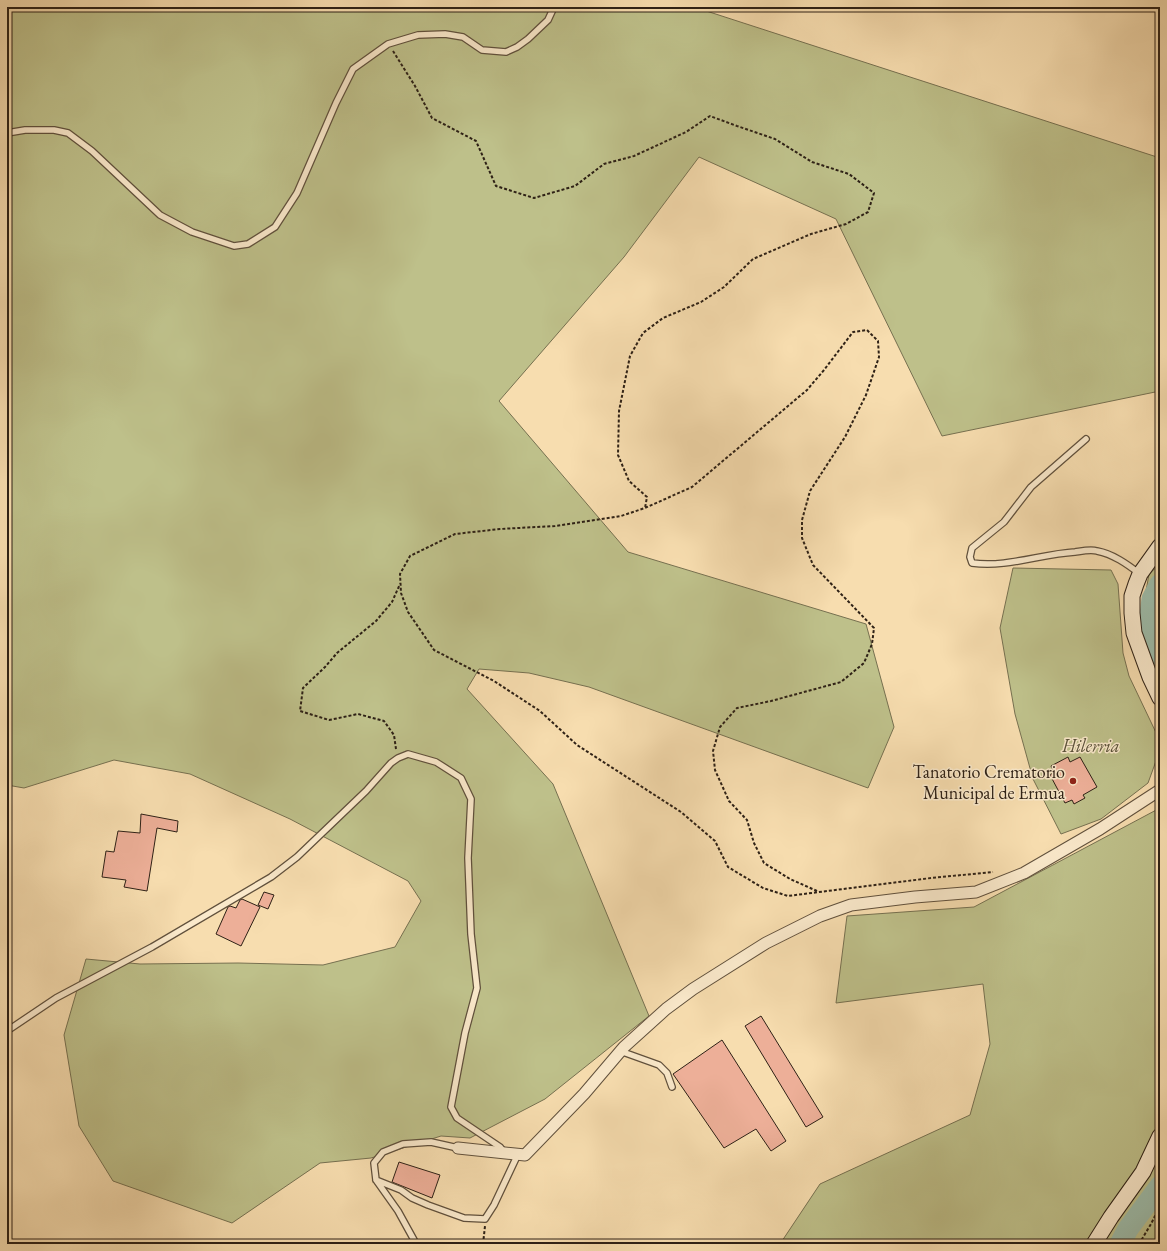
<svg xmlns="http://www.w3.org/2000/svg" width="1167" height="1251" font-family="'EB Garamond',serif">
	<rect width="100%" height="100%" fill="#f7ddaf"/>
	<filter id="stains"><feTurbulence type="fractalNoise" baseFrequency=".005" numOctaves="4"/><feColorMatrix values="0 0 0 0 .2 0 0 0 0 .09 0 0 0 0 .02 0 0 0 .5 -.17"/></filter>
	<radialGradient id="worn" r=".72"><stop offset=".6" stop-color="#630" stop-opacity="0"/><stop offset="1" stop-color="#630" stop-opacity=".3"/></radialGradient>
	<path fill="#bec08a" stroke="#767050" d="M 7,7 L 694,7 L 1160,158 L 1160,391 L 942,436 L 836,219 L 699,157 L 624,257 L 499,401 L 628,552 L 866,624 L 894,727 L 868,788 L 589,687 L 529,673 L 479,669 L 467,689 L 553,784 L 649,1016 L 545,1099 L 470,1138 L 441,1136 L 371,1158 L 320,1163 L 232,1223 L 113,1181 L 79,1126 L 64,1035 L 86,959 L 140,964 L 238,963 L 323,965 L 395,947 L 421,901 L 408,881 L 290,819 L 190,774 L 114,760 L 24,788 L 7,785 Z
		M 1160,564 L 1160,669 L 1140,625 L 1149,574 Z
		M 1013,568 L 1111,570 L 1118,584 L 1123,653 L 1129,676 L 1160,741 L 1160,750 L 1148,783 L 1101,819 L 1061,834 L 1033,779 L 1015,714 L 1000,628 Z
		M 1160,808 L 1160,1244 L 780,1244 L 820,1184 L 970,1115 L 990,1044 L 983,984 L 836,1003 L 847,916 L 974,907 Z"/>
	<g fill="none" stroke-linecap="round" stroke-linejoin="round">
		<path stroke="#9dbcaa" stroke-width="21" d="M 1160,584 L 1152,599 L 1149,622 L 1160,657
			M 1120,1244 L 1128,1229 L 1160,1186"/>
	</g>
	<path fill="#edaf98" stroke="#2e2116" d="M 1068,757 L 1070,762 L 1080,757 L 1097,787 L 1083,795 L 1085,798 L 1074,804 L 1072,800 L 1065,803 L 1050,775 L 1054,772 L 1051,766 Z
		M 141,814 L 178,821 L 177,832 L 157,828 L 147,891 L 124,887 L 126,880 L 102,877 L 106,851 L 114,852 L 118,831 L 140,833 Z
		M 264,892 L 274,895 L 268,909 L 258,905 Z
		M 242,899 L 260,907 L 241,946 L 216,934 L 228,907 L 230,906 L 236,908 L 240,900 Z
		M 761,1016 L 823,1117 L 806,1127 L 745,1026 Z
		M 722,1040 L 786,1141 L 771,1151 L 756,1129 L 724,1148 L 673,1074 Z
		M 399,1162 L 440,1175 L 432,1198 L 392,1182 Z"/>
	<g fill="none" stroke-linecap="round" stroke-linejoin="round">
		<defs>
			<path id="service" d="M 7,133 L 25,130 L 54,130 L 68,133 L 92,151 L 160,215 L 192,232 L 234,246 L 248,244 L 275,227 L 297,193 L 336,103 L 353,69 L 388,44 L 418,35 L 445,34 L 463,37 L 482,50 L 506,52 L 517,47 L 528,39 L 548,20 L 554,7
				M 1086,439 L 1031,487 L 1004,522 L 972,548 L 970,557 L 972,563 C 1006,568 1041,554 1075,552 C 1082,551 1091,549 1097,551 C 1113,554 1127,564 1140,574
				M 7,1031 L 56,998 L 152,947 L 271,877 L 297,857 L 366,791 L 391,763 L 398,758 L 408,754 L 436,762 L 461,778 L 471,799 L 468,858 L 471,934 L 477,988 L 465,1033 L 451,1107 L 457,1118 L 500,1147 L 504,1152
				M 620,1051 L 659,1065 L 667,1073 L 672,1087
				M 376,1180 L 401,1190 L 412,1198 L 428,1205 L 464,1218 L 485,1219 L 494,1205 L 518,1154
				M 415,1244 L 414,1240 L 398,1211 L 376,1180 L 374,1163 L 383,1152 L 403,1144 L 431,1142 L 458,1148"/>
			<path id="minor" d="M 458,1148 L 525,1155 L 584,1094 L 624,1047 L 666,1009 L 693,989 L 766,943 L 820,916 L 851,905 L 915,897 L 976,892 L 1024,873 L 1100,829 L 1160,790"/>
			<path id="secondary" d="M 1160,546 L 1140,574 L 1136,584 L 1132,596 L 1132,613 L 1134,633 L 1150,677 L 1160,698
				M 1094,1244 L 1111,1217 L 1143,1172 L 1160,1136"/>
		</defs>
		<use href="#service" stroke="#60503c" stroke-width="8"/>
		<use href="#minor" stroke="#60503c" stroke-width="13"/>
		<use href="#secondary" stroke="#2e2116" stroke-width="17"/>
		<path stroke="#2e2116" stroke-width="2" stroke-dasharray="3 2" stroke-linecap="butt" d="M 393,51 L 415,86 L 432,118 L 476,141 L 496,186 L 534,198 L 575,186 L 604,164 L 634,156 L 686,132 L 710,116 L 737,126 L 775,139 L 812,162 L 849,174 L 874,193 L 868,212 L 846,224 L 811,234 L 753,259 L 724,287 L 701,302 L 663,318 L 643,333 L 630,356 L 619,411 L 618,455 L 629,481 L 647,497 L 645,508
			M 396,749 L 394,735 L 384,721 L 358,714 L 329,720 L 300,711 L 303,688 L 325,667 L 337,653 L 376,621 L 392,602 L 400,584
			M 817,891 L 790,879 L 764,863 L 754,843 L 747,820 L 729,801 L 715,770 L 713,751 L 720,727 L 737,708 L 771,701 L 841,682 L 864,663 L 872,644 L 874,628 L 813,565 L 802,538 L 802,520 L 810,491 L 845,437 L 866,395 L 879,357 L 878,341 L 867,330 L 853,332 L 824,370 L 807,390 L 692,487 L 645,508 L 621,516 L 555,526 L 500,529 L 455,534 L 410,556 L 400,574 L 401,593 L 408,612 L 434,650 L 494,681 L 540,711 L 577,745 L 681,812 L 715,841 L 728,867 L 763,888 L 788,896 L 931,878 L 993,872
			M 483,1244 L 485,1226
			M 1139,1244 L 1151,1224 L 1160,1206"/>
		<use href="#service" stroke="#fae9cb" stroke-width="5.5"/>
		<use href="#minor" stroke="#fae9cb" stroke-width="11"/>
		<use href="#secondary" stroke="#fae9cb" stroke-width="15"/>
	</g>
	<circle fill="#8f2418" stroke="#fae9cb" stroke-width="1.5" cx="1073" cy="781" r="4"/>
	<g text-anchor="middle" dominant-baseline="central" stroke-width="3" stroke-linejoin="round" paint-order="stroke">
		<g font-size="18" font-style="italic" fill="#595139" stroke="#fae9cb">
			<text x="1091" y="745">Hilerria</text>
		</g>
		<g font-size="18" fill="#2e2116" stroke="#fae9cb" text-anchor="end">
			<text x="1065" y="771">Tanatorio Crematorio<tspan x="1065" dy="21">Municipal de Ermua</tspan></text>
		</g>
	</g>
	<rect width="1167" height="1251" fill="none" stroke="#f7ddaf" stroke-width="24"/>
	<rect x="8" y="8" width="1151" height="1235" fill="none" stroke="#2e2116" stroke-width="2"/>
	<rect x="12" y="12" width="1143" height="1227" fill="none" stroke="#2e2116"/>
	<rect width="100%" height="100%" filter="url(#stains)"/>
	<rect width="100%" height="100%" fill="url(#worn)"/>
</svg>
